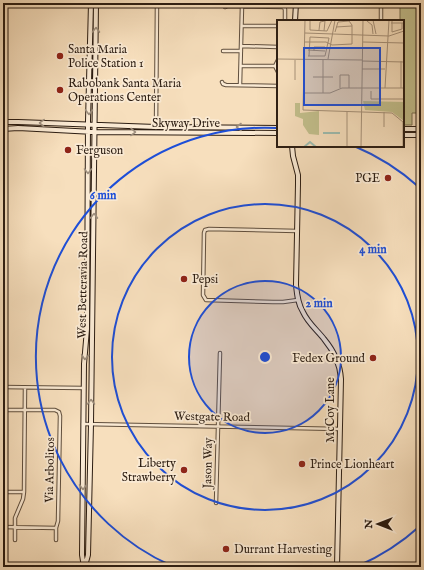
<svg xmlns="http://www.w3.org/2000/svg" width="424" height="570" font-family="'IM FELL English',serif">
	<rect width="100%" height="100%" fill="#f7dfbd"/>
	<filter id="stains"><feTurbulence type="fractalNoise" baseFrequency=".005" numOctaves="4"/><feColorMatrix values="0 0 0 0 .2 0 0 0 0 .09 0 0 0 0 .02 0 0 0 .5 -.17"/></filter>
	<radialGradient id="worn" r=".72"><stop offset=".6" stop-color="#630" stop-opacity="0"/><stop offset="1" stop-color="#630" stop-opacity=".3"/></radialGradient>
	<path fill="#c3c08d" stroke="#786e50" d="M 400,3 L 421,3 L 421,113 L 412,113 L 412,125 L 403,125 L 403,21 L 400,21 Z"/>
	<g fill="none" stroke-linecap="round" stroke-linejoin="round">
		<defs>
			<path id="street" d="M 225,7 L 228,6 L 283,7 L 285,9 L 285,21
				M 381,21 L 381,3
				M 242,26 L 278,26
				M 241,46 L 278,47
				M 223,51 L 241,51
				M 278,60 L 275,66 L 278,72
				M 241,66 L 275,66
				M 222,82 L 223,84 L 226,85 L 278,86
				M 240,85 L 242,6
				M 156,128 L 157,3
				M 297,231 L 209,229 L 205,230 L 204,233 L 203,295 L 206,300 L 273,302 L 283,302 L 298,300
				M 3,387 L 83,388
				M 3,410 L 55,410 L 59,412 L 60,416 L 58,521 L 56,528 L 56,540
				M 83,424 L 340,429
				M 3,492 L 24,492
				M 216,503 L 220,353
				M 3,527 L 56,528
				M 15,540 L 15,518 L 23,499 L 24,492 L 25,388
				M 3,565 L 123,567"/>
			<path id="secondary" d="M 295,21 L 296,3
				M 3,122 L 18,122 L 156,127 L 278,128
				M 3,129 L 18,128 L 94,132 L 278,133
				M 403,129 L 421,129
				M 403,135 L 421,135
				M 292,146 L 293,156 L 298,175 L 298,184 L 296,285 C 297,295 298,304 303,312 C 308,323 317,330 324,339 C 334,351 340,363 341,379 L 337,567
				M 85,566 L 88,555 L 91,424 L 96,3
				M 84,567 L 82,555 L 84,364 L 87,329 L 88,121 L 91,3"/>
		</defs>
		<use href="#street" stroke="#5f4e3d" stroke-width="4.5"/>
		<use href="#secondary" stroke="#2c1d12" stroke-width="6"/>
		<use href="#street" stroke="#faead4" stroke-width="2.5"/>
		<use href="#secondary" stroke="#faead4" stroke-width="4"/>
	</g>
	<defs><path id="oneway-chevron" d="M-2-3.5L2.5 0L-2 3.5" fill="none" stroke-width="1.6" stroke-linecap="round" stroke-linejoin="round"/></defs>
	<g stroke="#9d8e7d">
		<use href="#oneway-chevron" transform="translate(96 30) rotate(-89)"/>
		<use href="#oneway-chevron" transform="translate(89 112) rotate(91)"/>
		<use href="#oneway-chevron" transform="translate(42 123) rotate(-178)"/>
		<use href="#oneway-chevron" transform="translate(239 127) rotate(-180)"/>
		<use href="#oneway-chevron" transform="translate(133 132) rotate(1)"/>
		<use href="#oneway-chevron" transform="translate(88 171) rotate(90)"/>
		<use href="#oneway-chevron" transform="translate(94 216) rotate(-89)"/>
		<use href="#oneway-chevron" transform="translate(85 357) rotate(94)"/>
		<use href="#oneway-chevron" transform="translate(91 402) rotate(-89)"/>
		<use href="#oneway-chevron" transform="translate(83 487) rotate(91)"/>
	</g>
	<circle cx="265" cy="357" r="76" fill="#1d4ed8" fill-opacity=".12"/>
	<g fill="none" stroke="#1d4ed8" stroke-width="2">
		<circle cx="265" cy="357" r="76"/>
		<circle cx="265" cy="357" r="153"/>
		<path d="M420 526A229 229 0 0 1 358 566M172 566A229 229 0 0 1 277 128M354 146A229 229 0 0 1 420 188"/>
	</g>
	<g fill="#8f2418" stroke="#faead4" stroke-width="1.5">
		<circle cx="60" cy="56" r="4"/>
		<circle cx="60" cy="90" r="4"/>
		<circle cx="68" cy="150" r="4"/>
		<circle cx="388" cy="178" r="4"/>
		<circle cx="184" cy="279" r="4"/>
		<circle cx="373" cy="358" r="4"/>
		<circle cx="302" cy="464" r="4"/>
		<circle cx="184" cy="470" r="4"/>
		<circle cx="226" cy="549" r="4"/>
	</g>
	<g text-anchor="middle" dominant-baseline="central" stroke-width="3.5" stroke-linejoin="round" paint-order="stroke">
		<g font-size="12" fill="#2c1d12" stroke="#faead4" text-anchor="start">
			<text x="68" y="49">Santa Maria<tspan x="68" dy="14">Police Station 1</tspan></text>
			<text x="68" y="83">Rabobank Santa Maria<tspan x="68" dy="14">Operations Center</tspan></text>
			<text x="76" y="150">Ferguson</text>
			<text x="380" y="178" text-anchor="end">PGE</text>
			<text x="192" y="279">Pepsi</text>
			<text x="365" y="358" text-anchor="end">Fedex Ground</text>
			<text x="176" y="463" text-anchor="end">Liberty<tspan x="176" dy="14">Strawberry</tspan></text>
			<text x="310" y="464">Prince Lionheart</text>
			<text x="234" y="549">Durrant Harvesting</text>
		</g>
		<g font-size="12" fill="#2c1d12" stroke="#faead4">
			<text x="186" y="123">Skyway Drive</text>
			<text transform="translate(83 285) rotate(-89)">West Betteravia Road</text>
			<text transform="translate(330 410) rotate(-90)">McCoy Lane</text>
			<text transform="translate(212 417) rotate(1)">Westgate Road</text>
			<text transform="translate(208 463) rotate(-89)">Jason Way</text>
			<text transform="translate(50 470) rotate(-89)">Via Arbolitos</text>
		</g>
	</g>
	<g transform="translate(277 20)">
		<rect width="127" height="127" fill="#f7dfbd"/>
		<path d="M 86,81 L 127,82 L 127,101 L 115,92 L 88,90 ZM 18,83 L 23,83 L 23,93 L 42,91 L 42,115 L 32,114 L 26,105 L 26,99 L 18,96 Z" fill="#c3c08d"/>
		<path fill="none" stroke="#9dbdb1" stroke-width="2" d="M 46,113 L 63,113M 27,127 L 33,122 L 39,127"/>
		<path fill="none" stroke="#a69179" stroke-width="1" d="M 28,0 L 26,90 L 115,93 L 126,102 L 126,127M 33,0 L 33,10 L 50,11 L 55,0M 96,0 L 99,14M 115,0 L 115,12 L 125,9 L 125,3M 90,1 L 95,5 L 96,14M 114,3 L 127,3M 59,7 L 75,6M 42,10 L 43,2 L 48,1 L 47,11M 28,13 L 112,16 L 127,11M 28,22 L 49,22 L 55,25 L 75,24 L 75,5 L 72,1 L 61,2 L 58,12M 86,22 L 127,23M 31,30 L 48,31M 37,31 L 37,27 L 48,27M 31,36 L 48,36 L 52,18 L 33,17 L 32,36M 0,39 L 85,40M 51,39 L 58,0M 85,41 L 127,42M 85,49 L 108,49M 36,57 L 56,57M 18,60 L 18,40M 63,68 L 63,55 L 72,55 L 72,68M 108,68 L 112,0M 124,68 L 124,41M 94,71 L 94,79 L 127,79M 27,73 L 53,73 L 65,68 L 127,68M 46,73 L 46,39M 107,107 L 107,92M 70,127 L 70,91M 84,127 L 86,0"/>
		<path fill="#1d4ed8" fill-opacity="0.15" stroke="#1d4ed8" stroke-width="2" d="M 27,28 L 103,28 L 103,85 L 27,85 Z"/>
		<rect width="127" height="127" fill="none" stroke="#2c1d12" stroke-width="2"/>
	</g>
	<circle cx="265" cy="357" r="6" fill="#1d4ed8" stroke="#faead4" stroke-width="2"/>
	<g font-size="12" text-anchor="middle" font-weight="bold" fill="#1d4ed8" stroke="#faead4" stroke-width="3.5" stroke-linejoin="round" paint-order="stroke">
		<text x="103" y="199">6 min</text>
		<text x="373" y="253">4 min</text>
		<text x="319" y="307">2 min</text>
	</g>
	<rect width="424" height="570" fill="none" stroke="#f7dfbd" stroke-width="16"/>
	<rect x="4" y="4" width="416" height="562" fill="none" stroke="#2c1d12" stroke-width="2"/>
	<rect x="8" y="8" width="408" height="554" fill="none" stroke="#2c1d12"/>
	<g transform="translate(378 524) rotate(270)" stroke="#faead4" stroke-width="3" paint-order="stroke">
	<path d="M0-3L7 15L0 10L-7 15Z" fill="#2c1d12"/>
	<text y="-6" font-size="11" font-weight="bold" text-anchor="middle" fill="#2c1d12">N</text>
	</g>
	<rect width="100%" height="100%" filter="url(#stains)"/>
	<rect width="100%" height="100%" fill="url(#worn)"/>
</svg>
